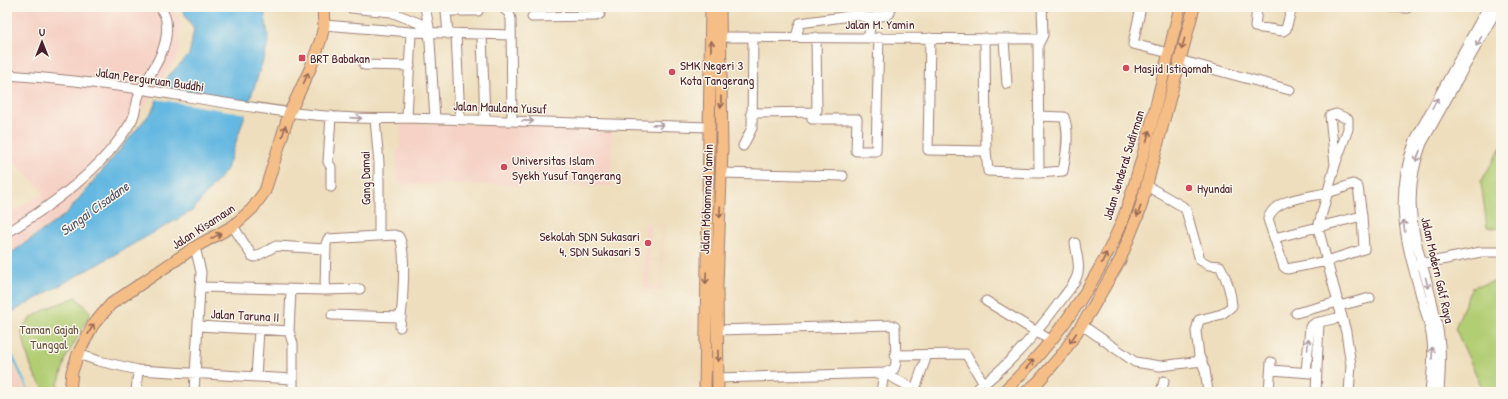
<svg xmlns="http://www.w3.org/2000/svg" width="1508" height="399" font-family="'Patrick Hand',sans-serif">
	<rect width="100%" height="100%" fill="#fbf7ec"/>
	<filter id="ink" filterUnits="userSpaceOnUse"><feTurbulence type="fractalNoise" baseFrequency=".025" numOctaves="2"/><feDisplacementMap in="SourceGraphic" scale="8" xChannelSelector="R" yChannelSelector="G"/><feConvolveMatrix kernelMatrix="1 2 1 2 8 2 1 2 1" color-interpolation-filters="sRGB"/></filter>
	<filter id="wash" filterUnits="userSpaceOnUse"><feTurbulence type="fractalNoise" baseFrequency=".012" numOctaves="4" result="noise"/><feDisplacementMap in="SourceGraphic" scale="16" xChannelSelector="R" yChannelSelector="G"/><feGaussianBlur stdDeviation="0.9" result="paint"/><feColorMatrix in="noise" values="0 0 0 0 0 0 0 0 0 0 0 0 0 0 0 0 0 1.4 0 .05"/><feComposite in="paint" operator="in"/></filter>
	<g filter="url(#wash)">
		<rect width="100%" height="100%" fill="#eedebd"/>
		<path fill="#f6d1c5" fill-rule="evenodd" d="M 7,7 L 172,7 L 179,19 L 179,54 L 129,130 L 65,213 L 7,254 L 7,215 L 44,192 L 7,154 Z
			M 401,124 L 612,126 L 612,186 L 397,184 L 397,150 L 400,149 Z
			M 645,224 L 663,225 L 662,290 L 644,290 ZM 651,225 L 662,226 L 661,260 L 649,259 ZM 650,261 L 661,261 L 660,287 L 649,286 Z
			M 7,355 L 22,383 L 26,392 L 7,392 Z"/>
		<path fill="#b2ce75" stroke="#7e7650" d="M 1501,147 L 1501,229 L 1487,227 L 1481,182 Z
			M 1501,280 L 1501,392 L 1484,392 L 1455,328 L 1472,287 Z
			M 76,297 L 91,313 L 66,358 L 56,392 C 33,392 27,351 22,334 C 22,314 60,304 76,297 Z"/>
		<path fill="#65b8e1" stroke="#586c86" d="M 181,7 L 261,7 L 265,15 L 269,42 L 227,169 L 192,211 L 7,315 L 7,256 L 66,214 L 152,111 L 167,77 L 189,55 L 194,30 Z"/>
		<path fill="#eedebd" d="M 160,89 L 251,103 L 247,114 L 155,99 Z"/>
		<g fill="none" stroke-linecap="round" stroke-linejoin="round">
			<path stroke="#65b8e1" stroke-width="2" d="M 7,344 L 29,392"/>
		</g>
	</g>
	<g filter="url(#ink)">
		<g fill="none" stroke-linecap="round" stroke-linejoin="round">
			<defs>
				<path id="minor" d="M 425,7 L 429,27 L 435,119
					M 502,7 L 509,13 L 511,19 L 512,121
					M 1141,7 L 1133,44 L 1169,53
					M 1257,7 L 1255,27 L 1283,31 L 1286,29 L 1292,7
					M 1392,7 L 1407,8
					M 351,8 L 391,12 L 429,27
					M 532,17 L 596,16 L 600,14 L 600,7
					M 324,25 L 411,32 L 511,35
					M 448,34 L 446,11 L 478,11 L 478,7
					M 456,34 L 460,119
					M 482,35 L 485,120
					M 720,37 L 1041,39
					M 796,37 L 800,23 L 857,15 L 870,18
					M 869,37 L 870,18 L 887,15 L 890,13 L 890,7
					M 930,38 L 928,150 L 986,151
					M 985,38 L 986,151 L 988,171 L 1039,173 L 1063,171 C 1066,155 1070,132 1064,117 L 1038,116
					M 1004,39 L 1007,84
					M 1179,60 L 1290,90
					M 364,65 L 410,66
					M 7,75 C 51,78 96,83 140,89 C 229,103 317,122 407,118 L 710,127
					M 812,112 L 812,119 L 857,119 L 856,151 L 876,151 L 879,37
					M 751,113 L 815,112 L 817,110 L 816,37
					M 331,116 L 328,162 L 331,167 L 331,187
					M 407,118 L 411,32
					M 375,119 L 379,163 L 379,236
					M 743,146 L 752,128 L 753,37
					M 1335,165 L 1330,116 L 1336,114 L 1348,119 L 1348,129 L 1335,165 L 1318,228 L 1346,332 L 1351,365 L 1349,392
					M 721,173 L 843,176
					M 1039,173 L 1038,45 L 1043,35 L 1042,7
					M 1353,184 L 1358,187 L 1362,216 L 1364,249 L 1327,261 L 1287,269 L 1284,267 L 1268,219 C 1274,198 1308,197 1326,193 C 1335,191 1344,187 1353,184 Z
					M 1147,186 L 1182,206 L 1186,210 L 1200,260 L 1209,265 L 1220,266 C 1227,279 1231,291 1232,306 L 1222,314 L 1199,320 L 1196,331 L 1199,356 L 1205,370 L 1208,392
					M 233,226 L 252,256 L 255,257 L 276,246 L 326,249
					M 7,233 C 53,204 102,170 131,122 C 137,112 136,97 142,88 C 154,68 170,46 166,21 C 166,16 162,11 160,7
					M 1274,238 L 1362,216
					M 1416,265 L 1481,252 L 1501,252
					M 201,287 L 325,290 L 326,244 L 328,239 L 394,235 L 398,236 C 408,246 402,311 400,327
					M 291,290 L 289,331 L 293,344 L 293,392
					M 325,290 L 360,289
					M 986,301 L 1050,340
					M 1339,306 L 1370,298
					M 1296,313 L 1338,302
					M 332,315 L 401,317
					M 1082,325 L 1135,362 L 1160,366 L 1202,361
					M 198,326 L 289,331
					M 718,330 L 892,325 L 895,327 L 896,363 L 894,369 L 884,373
					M 78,354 L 99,361 L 138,370 L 293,379
					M 895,355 L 966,354 L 984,384
					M 1271,370 L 1311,373
					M 1306,372 L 1310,327 L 1315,323 L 1342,317
					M 884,373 L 914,389
					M 256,377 L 259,330
					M 718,378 L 884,373 L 881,392
					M 136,392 L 138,370
					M 194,392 L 201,272 L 195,247
					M 914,392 L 927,355
					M 973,392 C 1007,368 1037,333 1062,299 C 1067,292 1074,285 1077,276 C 1081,267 1076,253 1075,243
					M 1161,392 L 1164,381
					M 1269,392 L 1271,362
					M 1316,392 L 1319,322
					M 1430,392 C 1432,375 1434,357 1432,340 C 1430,324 1424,308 1420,292 C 1404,236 1394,197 1415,140 L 1488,7
					M 1439,392 C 1440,374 1442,355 1439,337 C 1430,265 1393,219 1422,143 L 1498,7"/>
				<path id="major" d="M 70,392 L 72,372 L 78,354 L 93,325 L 111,304 L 195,247 L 233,226 L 252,209 L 265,191 L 289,114 L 310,69 L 321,39 L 324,25 L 323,7
					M 705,392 L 711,7
					M 718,392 L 717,286 L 722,150 L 720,7
					M 1003,392 C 1053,345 1094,287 1121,224 C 1132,197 1139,168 1147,140 C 1159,96 1169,51 1180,7
					M 1026,392 L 1038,382 L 1063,353 L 1090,312 L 1120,260 L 1140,210 L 1194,7"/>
			</defs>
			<use href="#minor" stroke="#9c7e74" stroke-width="11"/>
			<use href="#major" stroke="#9c7e74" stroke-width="13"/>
			<use href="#minor" stroke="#fff" stroke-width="9"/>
			<use href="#major" stroke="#f6be87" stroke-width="11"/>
		</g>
		<defs><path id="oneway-shaft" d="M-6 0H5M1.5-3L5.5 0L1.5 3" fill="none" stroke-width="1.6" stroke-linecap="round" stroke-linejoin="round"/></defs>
		<g stroke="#ae9aa0">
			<use href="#oneway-shaft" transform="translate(1479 41) rotate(119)"/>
			<use href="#oneway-shaft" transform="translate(1435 103) rotate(-61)"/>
			<use href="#oneway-shaft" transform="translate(356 118) rotate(4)"/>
			<use href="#oneway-shaft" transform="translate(528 121) rotate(1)"/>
			<use href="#oneway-shaft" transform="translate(658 125) rotate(2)"/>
			<use href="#oneway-shaft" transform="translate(1418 156) rotate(111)"/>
			<use href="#oneway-shaft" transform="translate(1404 226) rotate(-98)"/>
			<use href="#oneway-shaft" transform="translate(1427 283) rotate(75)"/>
			<use href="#oneway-shaft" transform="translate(1308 344) rotate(-86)"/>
			<use href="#oneway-shaft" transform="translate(1432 353) rotate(-91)"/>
		</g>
		<g stroke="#976754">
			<use href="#oneway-shaft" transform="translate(1183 44) rotate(106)"/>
			<use href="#oneway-shaft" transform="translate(711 46) rotate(-90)"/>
			<use href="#oneway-shaft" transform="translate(306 78) rotate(-66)"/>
			<use href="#oneway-shaft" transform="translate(721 102) rotate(89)"/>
			<use href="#oneway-shaft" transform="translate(284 131) rotate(-73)"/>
			<use href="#oneway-shaft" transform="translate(1148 136) rotate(-75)"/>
			<use href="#oneway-shaft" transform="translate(1139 211) rotate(109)"/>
			<use href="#oneway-shaft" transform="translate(720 212) rotate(92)"/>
			<use href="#oneway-shaft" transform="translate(216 236) rotate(-29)"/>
			<use href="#oneway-shaft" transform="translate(1104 258) rotate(-64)"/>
			<use href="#oneway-shaft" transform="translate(706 278) rotate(92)"/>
			<use href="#oneway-shaft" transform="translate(91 329) rotate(-61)"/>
			<use href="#oneway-shaft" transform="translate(1073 338) rotate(124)"/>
			<use href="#oneway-shaft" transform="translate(718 356) rotate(89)"/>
			<use href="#oneway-shaft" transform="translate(1030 364) rotate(-49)"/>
		</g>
	</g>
	<g fill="#d1495b" stroke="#fbf7ec" stroke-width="1.5">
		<rect x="298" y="54" width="8" height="8" rx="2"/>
		<circle cx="1126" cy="68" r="4"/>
		<circle cx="672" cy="72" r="4"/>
		<circle cx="504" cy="167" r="4"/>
		<circle cx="1189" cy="188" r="4"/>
		<circle cx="648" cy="243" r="4"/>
	</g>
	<g text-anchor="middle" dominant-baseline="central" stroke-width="3" stroke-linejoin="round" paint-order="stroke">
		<g font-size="13" fill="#4a1f2b" stroke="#fbf7ec">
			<text x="880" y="24">Jalan M. Yamin</text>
			<text transform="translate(150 79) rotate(8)">Jalan Perguruan Buddhi</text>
			<text transform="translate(500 107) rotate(2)">Jalan Maulana Yusuf</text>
			<text transform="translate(1123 165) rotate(-73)">Jalan Jenderal Sudirman</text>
			<text transform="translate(365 178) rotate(-91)">Gang Damai</text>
			<text transform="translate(706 199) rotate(-88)">Jalan Mohammad Yamin</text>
			<text transform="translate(203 226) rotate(-33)">Jalan Kisamaun</text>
			<text transform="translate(1438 270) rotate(77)">Jalan Modern Golf Raya</text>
			<text transform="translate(245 315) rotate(3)">Jalan Taruna II</text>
		</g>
		<g font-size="13" fill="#4a1f2b" stroke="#fbf7ec" text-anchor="start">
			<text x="310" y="58">BRT Babakan</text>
			<text x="680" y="65">SMK Negeri 3<tspan x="680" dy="15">Kota Tangerang</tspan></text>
			<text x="1134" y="68">Masjid Istiqomah</text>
			<text x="512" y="160">Universitas Islam<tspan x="512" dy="15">Syekh Yusuf Tangerang</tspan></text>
			<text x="1197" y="188">Hyundai</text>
			<text x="640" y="236" text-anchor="end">Sekolah SDN Sukasari<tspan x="640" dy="15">4, SDN Sukasari 5</tspan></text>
		</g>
		<g font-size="13" fill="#695441" stroke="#fbf7ec">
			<text x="49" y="329">Taman Gajah<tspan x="49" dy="15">Tunggal</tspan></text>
		</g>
		<g font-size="14" font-style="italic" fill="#53556b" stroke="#fbf7ec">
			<text transform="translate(94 208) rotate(-36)">Sungai Cisadane</text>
		</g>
	</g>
	<rect width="1508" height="399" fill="none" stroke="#fbf7ec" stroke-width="24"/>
	<g transform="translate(42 42)" stroke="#fbf7ec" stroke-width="3" paint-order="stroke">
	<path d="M0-3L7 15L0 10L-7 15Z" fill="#4a1f2b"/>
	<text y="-6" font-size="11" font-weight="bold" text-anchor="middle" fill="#4a1f2b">U</text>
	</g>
</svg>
